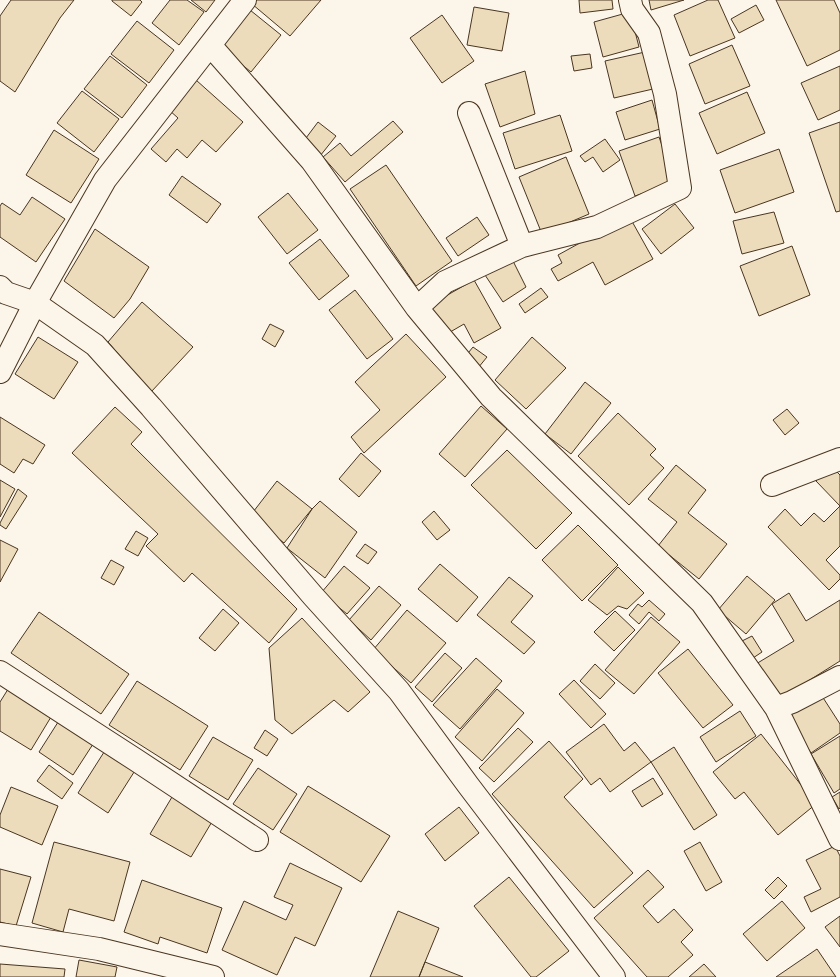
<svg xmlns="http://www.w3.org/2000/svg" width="840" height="977" font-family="'Titillium Web',sans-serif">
	<rect width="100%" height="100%" fill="#fbf6e9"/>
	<path fill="#ecdcbc" stroke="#4a3520" d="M 11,0 L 74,0 L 60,18 L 15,92 L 0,81 L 0,16 Z
		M 112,0 L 140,0 L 142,2 L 131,16 L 112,1 Z
		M 170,0 L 187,0 L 204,12 L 179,45 L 152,23 Z
		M 191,0 L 215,0 L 206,12 Z
		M 256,0 L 321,0 L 290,36 L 252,4 Z
		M 579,0 L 612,0 L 613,9 L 580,13 Z
		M 649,0 L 684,0 L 651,10 Z
		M 708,0 L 718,0 L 735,38 L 690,56 L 674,15 Z
		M 776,0 L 834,0 L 840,13 L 840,50 L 807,66 Z
		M 756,5 L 764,20 L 739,33 L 731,19 Z
		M 474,7 L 509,13 L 502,51 L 467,45 Z
		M 250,10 L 281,35 L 251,72 L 220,47 Z
		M 630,12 L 639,47 L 603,57 L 594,22 Z
		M 442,15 L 474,61 L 442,83 L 410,38 Z
		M 137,21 L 174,50 L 149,83 L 111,54 Z
		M 732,45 L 750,86 L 705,104 L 689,64 Z
		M 645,52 L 653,89 L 614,98 L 605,61 Z
		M 590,54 L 592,68 L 574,71 L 571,56 Z
		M 110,56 L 147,85 L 122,118 L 84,89 Z
		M 840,66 L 840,110 L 818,120 L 801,83 Z
		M 525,71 L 535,114 L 500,127 L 485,84 Z
		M 196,80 L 243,122 L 216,152 L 202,140 L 187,158 L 177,149 L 166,162 L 151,149 L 178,118 L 169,110 Z
		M 82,91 L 119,119 L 94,152 L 57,123 Z
		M 747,92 L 765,133 L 717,154 L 699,113 Z
		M 652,100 L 660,129 L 625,140 L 616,112 Z
		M 560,115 L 572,151 L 515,169 L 503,133 Z
		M 393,121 L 403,132 L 345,182 L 323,157 L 340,143 L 351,156 Z
		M 318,122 L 336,136 L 320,156 L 303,142 Z
		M 840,122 L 840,211 L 836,212 L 809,133 Z
		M 54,130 L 99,159 L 71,203 L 26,175 Z
		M 659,137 L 675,182 L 635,196 L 619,151 Z
		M 605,139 L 620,160 L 603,172 L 593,157 L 585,162 L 580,156 Z
		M 779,149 L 794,192 L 735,213 L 720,170 Z
		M 566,157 L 589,214 L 542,234 L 519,177 Z
		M 386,165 L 452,261 L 416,286 L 350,189 Z
		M 182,176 L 221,204 L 207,223 L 169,195 Z
		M 288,193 L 318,230 L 287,254 L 258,217 Z
		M 32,197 L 65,219 L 36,262 L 0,237 L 0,206 L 2,203 L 20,215 Z
		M 675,204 L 694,228 L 661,254 L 642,229 Z
		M 774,212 L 784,243 L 742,254 L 733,221 Z
		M 629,216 L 653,259 L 605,285 L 593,262 L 558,281 L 551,269 L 562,263 L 558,255 Z
		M 477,217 L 489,235 L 458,256 L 446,238 Z
		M 95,229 L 149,267 L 130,299 L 114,318 L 64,281 Z
		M 320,239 L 349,276 L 319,300 L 289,263 Z
		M 792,246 L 810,295 L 759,316 L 740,266 Z
		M 512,259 L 526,287 L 503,302 L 481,269 Z
		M 474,280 L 501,328 L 474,343 L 464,324 L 445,335 L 428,306 Z
		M 541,288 L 548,297 L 525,313 L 519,304 Z
		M 355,290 L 393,339 L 367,359 L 329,310 Z
		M 142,302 L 193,347 L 151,392 L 108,342 Z
		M 270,324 L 284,331 L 275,347 L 262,339 Z
		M 406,334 L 446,377 L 364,453 L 351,437 L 380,410 L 355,382 Z
		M 38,337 L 78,362 L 54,399 L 15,374 Z
		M 532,337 L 566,368 L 526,409 L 495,380 Z
		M 473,347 L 487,357 L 478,368 L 464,358 Z
		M 585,382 L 611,403 L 571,454 L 545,434 Z
		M 481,406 L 507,429 L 465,477 L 439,454 Z
		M 115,407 L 142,432 L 131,444 L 297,609 L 269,643 L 192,573 L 184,582 L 146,546 L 158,534 L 72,453 Z
		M 787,409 L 799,423 L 785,435 L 773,420 Z
		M 618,413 L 656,449 L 650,455 L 664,468 L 629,505 L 578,456 Z
		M 0,417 L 45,445 L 33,464 L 23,459 L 14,473 L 0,464 Z
		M 507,450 L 572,513 L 536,549 L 471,485 Z
		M 361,453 L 381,471 L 359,497 L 339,479 Z
		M 676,465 L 706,490 L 688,513 L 727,544 L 699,579 L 658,546 L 677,522 L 648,499 Z
		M 831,466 L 840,475 L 840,506 L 816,481 Z
		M 0,480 L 15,489 L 0,517 Z
		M 277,481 L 312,509 L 284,543 L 250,516 Z
		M 18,489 L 27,496 L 6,529 L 0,525 L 0,523 Z
		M 320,501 L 357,532 L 325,578 L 287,548 L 312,509 Z
		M 840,506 L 840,546 L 826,560 L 840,575 L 840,579 L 829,590 L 768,527 L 785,509 L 801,526 L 814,513 L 824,522 Z
		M 434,511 L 450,530 L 437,540 L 422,522 Z
		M 578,525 L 618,565 L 582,601 L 542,560 Z
		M 136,531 L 148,538 L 138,556 L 125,549 Z
		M 0,540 L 18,549 L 0,582 Z
		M 365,544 L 377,552 L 368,564 L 356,556 Z
		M 111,560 L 124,567 L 114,585 L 101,578 Z
		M 440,564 L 478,597 L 457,622 L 418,589 Z
		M 344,566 L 370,588 L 347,614 L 321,593 Z
		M 618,567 L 644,593 L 627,609 L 618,606 L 607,615 L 588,600 Z
		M 747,576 L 775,600 L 746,634 L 718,610 Z
		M 509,577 L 533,596 L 511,622 L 535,642 L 524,654 L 477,615 Z
		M 379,586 L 401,605 L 371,640 L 349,620 Z
		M 789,593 L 806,621 L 840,600 L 840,661 L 773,703 L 751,667 L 794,641 L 772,604 Z
		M 649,600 L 665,614 L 659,621 L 649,612 L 639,624 L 629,615 L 638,604 L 642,607 Z
		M 223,609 L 239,623 L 215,651 L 199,638 Z
		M 407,610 L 446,643 L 411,683 L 373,650 Z
		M 615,611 L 635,630 L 614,651 L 594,632 Z
		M 39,612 L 129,674 L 101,714 L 11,653 Z
		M 651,617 L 680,642 L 634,694 L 605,670 Z
		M 302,618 L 370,692 L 348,712 L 334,700 L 292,734 L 275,720 L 269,648 Z
		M 752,636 L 762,652 L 753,658 L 742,641 Z
		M 688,649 L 733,705 L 703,728 L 658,673 Z
		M 445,653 L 462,668 L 432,702 L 415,687 Z
		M 476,658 L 502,681 L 460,729 L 433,705 Z
		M 595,664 L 615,683 L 600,699 L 580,681 Z
		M 574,680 L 606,714 L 591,728 L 559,694 Z
		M 137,681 L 208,726 L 180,770 L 109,725 Z
		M 10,686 L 54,712 L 31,750 L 0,731 L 0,702 Z
		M 497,689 L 524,713 L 482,761 L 455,737 Z
		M 820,693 L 840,724 L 840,733 L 811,753 L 786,715 Z
		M 740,711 L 756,736 L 716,762 L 700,737 Z
		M 60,719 L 95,741 L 73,775 L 39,752 Z
		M 604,724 L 624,751 L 635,742 L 651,762 L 610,792 L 600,778 L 591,785 L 566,752 Z
		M 518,728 L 533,742 L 494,782 L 479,768 Z
		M 265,730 L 278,739 L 267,756 L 254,748 Z
		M 761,734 L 816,804 L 778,835 L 744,792 L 735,799 L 713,772 Z
		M 840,736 L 840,789 L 834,793 L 811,754 Z
		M 213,737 L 253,760 L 228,800 L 189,776 Z
		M 549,741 L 583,779 L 564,797 L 633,873 L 594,908 L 492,794 Z
		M 674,747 L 717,815 L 694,830 L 651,762 Z
		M 106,749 L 136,769 L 108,813 L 78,793 Z
		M 49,765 L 73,783 L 62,799 L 37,781 Z
		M 258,768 L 297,794 L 273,830 L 233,804 Z
		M 653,778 L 663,794 L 642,807 L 632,791 Z
		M 308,786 L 390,836 L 361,882 L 280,832 Z
		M 11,787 L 58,806 L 42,845 L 0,827 L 0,815 Z
		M 840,792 L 840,808 L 839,809 L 832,797 Z
		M 172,797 L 213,820 L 191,857 L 150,834 Z
		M 459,807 L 479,833 L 445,861 L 425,834 Z
		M 54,842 L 130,862 L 114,921 L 69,909 L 63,932 L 32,923 Z
		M 700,842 L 722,882 L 706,891 L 684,851 Z
		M 835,846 L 840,856 L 840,897 L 811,912 L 804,897 L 821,889 L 806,860 Z
		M 290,863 L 342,888 L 315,946 L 295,937 L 277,975 L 222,950 L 244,901 L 286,920 L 293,905 L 274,897 Z
		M 0,869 L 31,877 L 16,926 L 0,922 Z
		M 648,870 L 664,887 L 643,906 L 658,923 L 674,909 L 693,930 L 681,942 L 693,955 L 668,977 L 647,977 L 594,918 Z
		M 509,877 L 569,951 L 536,977 L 531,977 L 474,906 Z
		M 778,877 L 787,886 L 774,899 L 765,890 Z
		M 142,880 L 222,908 L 207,953 L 160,937 L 158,944 L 124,932 Z
		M 782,901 L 805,928 L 767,961 L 743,934 Z
		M 398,911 L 439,928 L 425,962 L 419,977 L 370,977 Z
		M 840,916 L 840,947 L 825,927 Z
		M 817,949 L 836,977 L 776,977 Z
		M 79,960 L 117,967 L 115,977 L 76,977 Z
		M 425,962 L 463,977 L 419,977 Z
		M 0,964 L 65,969 L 64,977 L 0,977 Z
		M 704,964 L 716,977 L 689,977 Z"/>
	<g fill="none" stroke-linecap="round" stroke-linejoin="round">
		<defs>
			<path id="street" d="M 210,45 L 312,161 L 417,308 L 491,397 L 702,603 L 776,708 L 840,839
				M 469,113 L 522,246
				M 417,308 L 445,282 L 522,246 L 597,227 L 680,188 L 665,94 L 649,33 L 632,9 L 630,0
				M 0,372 L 35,303 L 105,180 L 245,0
				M 772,485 L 840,459
				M 0,672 L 136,760 L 257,840
				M 776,708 L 792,702 L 840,677
				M 0,934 L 99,949 L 213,977"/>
			<path id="secondary" d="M 0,287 L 6,293 L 35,303 L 95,345 L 151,407 L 313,596 L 399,691 L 468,785 L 614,977"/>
		</defs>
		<use href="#street" stroke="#4a3520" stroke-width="24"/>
		<use href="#secondary" stroke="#4a3520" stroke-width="24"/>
		<use href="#street" stroke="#fbf6e9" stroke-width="22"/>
		<use href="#secondary" stroke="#fbf6e9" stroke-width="22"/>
	</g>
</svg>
